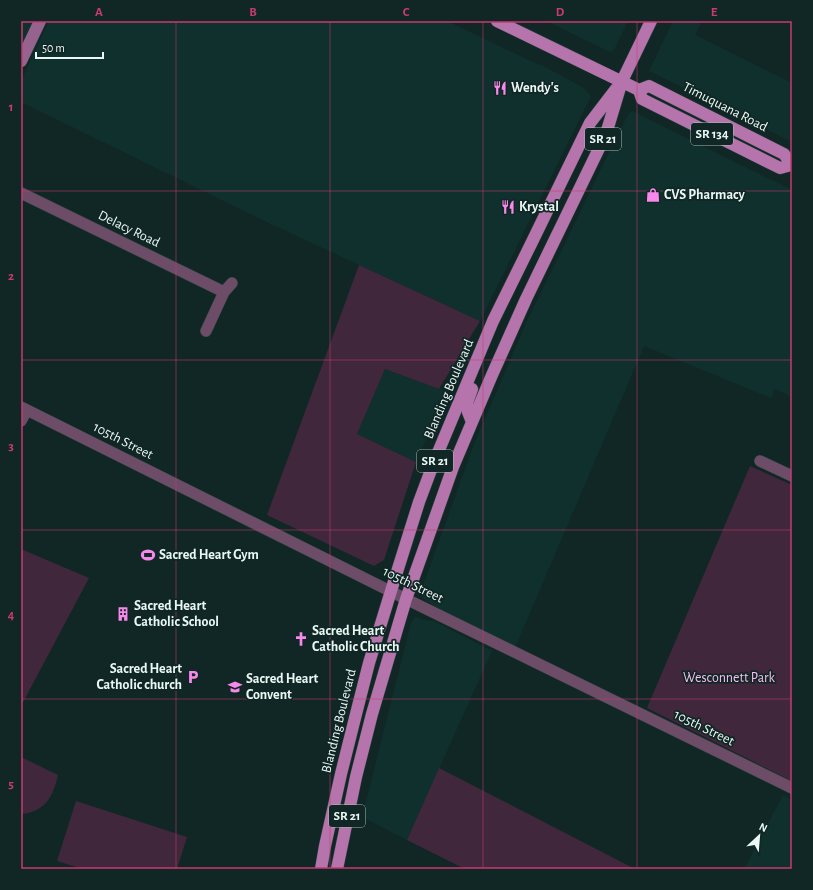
<svg xmlns="http://www.w3.org/2000/svg" width="813" height="890" font-family="'Alegreya Sans',sans-serif">
	<rect width="100%" height="100%" fill="#112725"/>
	<path fill="#0f302d" d="M 21,21 L 35,21 L 21,49 Z
		M 49,21 L 447,21 L 539,65 L 540,64 L 584,88 L 591,96 L 480,321 L 273,225 L 21,102 L 21,81 Z
		M 546,21 L 628,21 L 614,50 L 610,52 Z
		M 673,21 L 702,21 L 695,35 L 792,83 L 792,142 L 649,71 Z
		M 631,111 L 636,113 L 792,190 L 792,397 L 775,389 L 771,398 L 644,346 L 515,648 L 438,609 L 424,599 L 420,594 L 474,444 L 526,323 L 626,118 Z
		M 385,369 L 447,392 L 416,462 L 357,434 Z
		M 416,617 L 425,620 L 434,621 L 492,651 L 407,840 L 362,817 L 411,623 L 414,618 Z
		M 783,795 L 792,800 L 792,869 L 744,869 Z"/>
	<path fill="#40273c" d="M 359,265 L 480,321 L 439,389 L 385,369 L 357,434 L 416,462 L 384,560 L 374,566 L 267,515 Z
		M 750,466 L 792,485 L 792,781 L 647,708 Z
		M 21,549 L 89,578 L 21,706 Z
		M 21,757 L 58,775 C 53,797 45,812 21,814 Z
		M 439,768 L 635,869 L 465,869 L 407,840 Z
		M 76,801 L 187,837 L 177,869 L 83,869 L 57,861 Z"/>
	<g fill="none" stroke-linecap="round" stroke-linejoin="round">
		<defs>
			<path id="street" d="M 21,193 L 224,292
				M 206,331 L 224,292 L 232,283
				M 21,407 L 406,599 L 792,788
				M 21,421 L 27,410
				M 760,461 L 792,476"/>
			<path id="secondary" d="M 21,61 L 40,21"/>
			<path id="primary" d="M 497,21 L 639,90 L 649,86 L 784,154 L 792,165
				M 639,90 L 642,99 L 780,168 L 791,165
				M 472,389 L 467,403 L 468,412 L 472,422
				M 321,869 L 325,846 L 341,774 L 355,718 L 369,663 L 391,591 L 419,502 L 434,462 L 493,321 L 531,244 L 590,123 L 616,89
				M 337,869 L 356,777 L 372,714 L 406,599 L 426,543 L 453,467 L 492,375 L 526,299 L 606,134 L 622,81 L 651,21"/>
		</defs>
		<use href="#street" stroke="#2f4442" stroke-width="12"/>
		<use href="#secondary" stroke="#2f4442" stroke-width="13"/>
		<use href="#primary" stroke="#2f4442" stroke-width="13"/>
		<use href="#street" stroke="#6c4c67" stroke-width="11"/>
		<use href="#secondary" stroke="#95638e" stroke-width="12"/>
		<use href="#primary" stroke="#b574ac" stroke-width="12"/>
	</g>
	<path fill="none" stroke="#c83a72" stroke-width="1" stroke-opacity="0.55" d="M 176,21 L 176,869M 330,21 L 330,869M 483,21 L 483,869M 637,21 L 637,869M 21,191 L 792,191M 21,360 L 792,360M 21,530 L 792,530M 21,699 L 792,699"/>
	<defs>
		<symbol id="restaurant-bare" viewBox="-9 -9 18 18"><path d="M-5-6h1v4h1v-4h1v4h1v-4h1v5L-1.5 .5V6h-2V.5L-5-1ZM5-6V6H3V1.5H1.5Q1.5-4 5-6Z" fill="#f888eb" stroke="#112725" stroke-width="2.5" paint-order="stroke"/></symbol>
		<symbol id="shop-bare" viewBox="-9 -9 18 18"><path d="M-5-2.5h2.3a2.7 3.5 0 0 1 5.4 0H5L5.5 6h-11ZM-1.5-2.5h3a1.5 2.3 0 0 0-3 0Z" fill="#f888eb" stroke="#112725" stroke-width="2.5" paint-order="stroke"/></symbol>
		<symbol id="stadium-bare" viewBox="-9 -9 18 18"><path d="M0-5a6.5 5 0 1 0 0 10a6.5 5 0 1 0 0-10ZM-3.5-1.8h7v3.6h-7Z" fill="#f888eb" stroke="#112725" stroke-width="2.5" paint-order="stroke"/></symbol>
		<symbol id="building-bare" viewBox="-9 -9 18 18"><path d="M-4-6H4V6H1V3H-1V6H-4ZM-2.5-4.3h1.7v1.8h-1.7ZM.8-4.3h1.7v1.8H.8ZM-2.5-1h1.7V.8h-1.7ZM.8-1h1.7V.8H.8Z" fill="#f888eb" stroke="#112725" stroke-width="2.5" paint-order="stroke"/></symbol>
		<symbol id="church-bare" viewBox="-9 -9 18 18"><path d="M-1.2-6h2.4v3.5h3.3v2.4h-3.3V6h-2.4V-.1h-3.3v-2.4h3.3Z" fill="#f888eb" stroke="#112725" stroke-width="2.5" paint-order="stroke"/></symbol>
		<symbol id="parking-bare" viewBox="-9 -9 18 18"><path d="M-3.5-5.5H1a3.5 3.5 0 0 1 0 7H-1V5.5H-3.5ZM-1-3.4V-.6H.8a1.4 1.4 0 0 0 0-2.8Z" fill="#f888eb" stroke="#112725" stroke-width="2.5" paint-order="stroke"/></symbol>
		<symbol id="school-bare" viewBox="-9 -9 18 18"><path d="M0-5L7-2L0 1L-7-2ZM-4 1L0 2.5L4 1V4Q0 6-4 4Z" fill="#f888eb" stroke="#112725" stroke-width="2.5" paint-order="stroke"/></symbol>
	</defs>
	<g fill-rule="evenodd">
		<use href="#restaurant-bare" x="490" y="78" width="20" height="20"/>
		<use href="#shop-bare" x="643" y="185" width="20" height="20"/>
		<use href="#restaurant-bare" x="498" y="197" width="20" height="20"/>
		<use href="#stadium-bare" x="138" y="545" width="20" height="20"/>
		<use href="#building-bare" x="113" y="604" width="20" height="20"/>
		<use href="#church-bare" x="291" y="629" width="20" height="20"/>
		<use href="#parking-bare" x="183" y="667" width="20" height="20"/>
		<use href="#school-bare" x="225" y="677" width="20" height="20"/>
	</g>
	<g text-anchor="middle" dominant-baseline="central" stroke-width="3.5" stroke-linejoin="round" paint-order="stroke">
		<g fill="#112725" stroke="#a9b9b7" stroke-width="1">
			<rect x="691" y="123" width="42" height="22" rx="3"/>
			<rect x="585" y="128" width="36" height="22" rx="3"/>
			<rect x="417" y="450" width="36" height="22" rx="3"/>
			<rect x="329" y="805" width="36" height="22" rx="3"/>
		</g>
		<g font-size="13" font-weight="bold" fill="#eaf8f5">
			<text x="712" y="134">SR 134</text>
			<text x="603" y="139">SR 21</text>
			<text x="435" y="461">SR 21</text>
			<text x="347" y="816">SR 21</text>
		</g>
		<g font-size="14" font-weight="bold" fill="#eaf8f5" stroke="#112725" text-anchor="start">
			<text x="511" y="88">Wendy's</text>
			<text x="664" y="195">CVS Pharmacy</text>
			<text x="519" y="207">Krystal</text>
			<text x="159" y="555">Sacred Heart Gym</text>
			<text x="134" y="606">Sacred Heart<tspan x="134" dy="16">Catholic School</tspan></text>
			<text x="312" y="631">Sacred Heart<tspan x="312" dy="16">Catholic Church</tspan></text>
			<text x="182" y="669" text-anchor="end">Sacred Heart<tspan x="182" dy="16">Catholic church</tspan></text>
			<text x="246" y="679">Sacred Heart<tspan x="246" dy="16">Convent</tspan></text>
		</g>
		<g font-size="14" fill="#eaf8f5" stroke="#112725">
			<text transform="translate(725 107) rotate(27)">Timuquana Road</text>
			<text transform="translate(129 229) rotate(26)">Delacy Road</text>
			<text transform="translate(449 389) rotate(-67)">Blanding Boulevard</text>
			<text transform="translate(123 441) rotate(27)">105th Street</text>
			<text transform="translate(413 585) rotate(26)">105th Street</text>
			<text transform="translate(339 721) rotate(-76)">Blanding Boulevard</text>
			<text transform="translate(704 728) rotate(26)">105th Street</text>
		</g>
		<g font-size="14" fill="#fcbdf3" stroke="#112725">
			<text x="729" y="678">Wesconnett Park</text>
		</g>
	</g>
	<rect width="813" height="890" fill="none" stroke="#112725" stroke-width="44"/>
	<g transform="translate(759 836) rotate(26)" stroke="#112725" stroke-width="3" paint-order="stroke">
	<path d="M0-3L7 15L0 10L-7 15Z" fill="#eaf8f5"/>
	<text y="-6" font-size="11" font-weight="bold" text-anchor="middle" fill="#eaf8f5">N</text>
	</g>
	<path d="M36 52v6h67v-6" fill="none" stroke="#eaf8f5" stroke-width="2"/>
	<text x="42" y="52" font-size="12" fill="#eaf8f5" stroke="#112725" stroke-width="3" paint-order="stroke">50 m</text>
	<rect x="22" y="22" width="769" height="846" fill="none" stroke="#c83a72" stroke-width="1.5"/>
	<g font-size="13" text-anchor="middle" font-weight="bold" fill="#c83a72">
		<text x="99" y="16">A</text>
		<text x="253" y="16">B</text>
		<text x="406" y="16">C</text>
		<text x="560" y="16">D</text>
		<text x="714" y="16">E</text>
		<text x="11" y="111">1</text>
		<text x="11" y="280">2</text>
		<text x="11" y="450">3</text>
		<text x="11" y="619">4</text>
		<text x="11" y="788">5</text>
	</g>
</svg>
